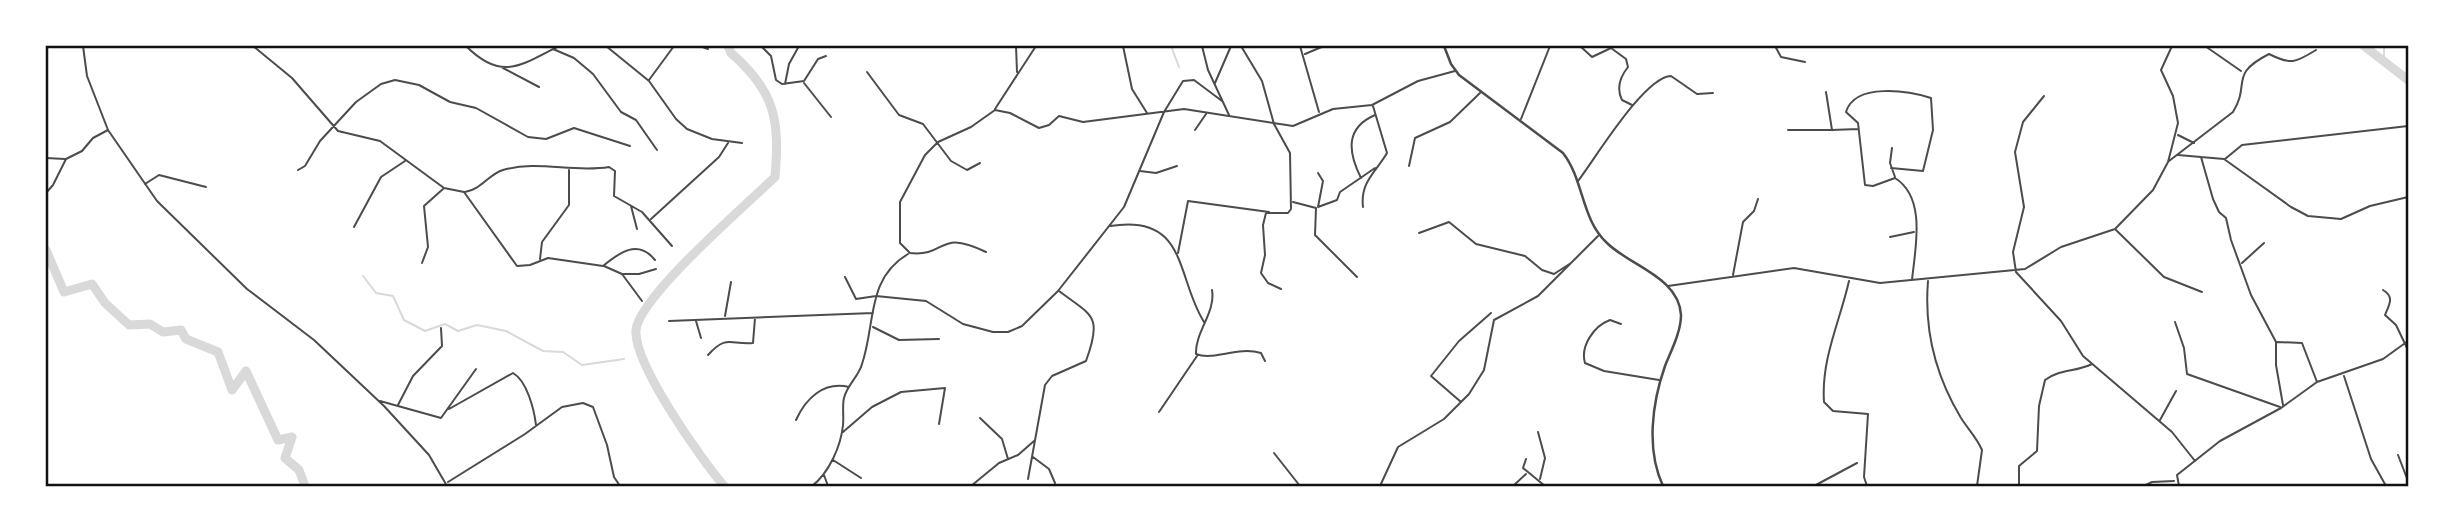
<svg xmlns="http://www.w3.org/2000/svg" width="2454" height="532" font-family="Helvetica,sans-serif">
	<rect width="100%" height="100%" fill="#fff"/>
	<g fill="none" stroke-linecap="round" stroke-linejoin="round">
		<path stroke="#d9d9d9" stroke-width="2" d="M 1171,46 L 1179,67
			M 2384,59 L 2384,46
			M 363,276 L 376,293 L 393,296 L 404,320 L 425,331 L 445,324 L 458,331 L 477,325 L 506,331 L 543,351 L 563,352 L 582,365 L 624,359"/>
		<path stroke="#d9d9d9" stroke-width="9" d="M 2364,46 L 2408,80
			M 46,250 L 64,292 L 92,284 L 105,303 L 129,325 L 150,324 L 163,332 L 181,330 L 186,339 L 218,352 L 232,390 L 246,371 L 278,440 L 292,437 L 285,458 L 299,470 L 305,486
			M 724,486 C 701,459 633,363 636,330 C 639,297 747,204 775,177 C 780,120 775,91 731,53 L 728,46"/>
		<path stroke="#4c4c4c" stroke-width="2" d="M 83,46 L 87,76 L 108,130 L 157,201 L 247,289 L 314,340 L 384,406 L 429,455 L 447,486
			M 253,46 L 292,78 L 338,131 L 380,141 L 444,188 L 464,192 L 517,266 L 530,265 L 548,258 L 603,266 C 620,252 638,239 655,260
			M 466,46 C 502,82 521,65 559,46
			M 606,46 L 649,81 L 676,119 L 687,129 L 712,139 L 742,143
			M 700,46 L 708,49
			M 761,46 L 771,56 L 776,80 L 782,84 L 804,81 L 818,59 L 826,56
			M 1016,46 L 1017,72
			M 1123,46 L 1132,89 L 1147,113
			M 1202,46 L 1208,70 L 1229,115
			M 1241,46 L 1262,81 L 1274,124 L 1290,153 L 1291,209 L 1288,213 L 1266,213 L 1263,225 L 1265,255 L 1261,273 L 1268,283 L 1281,289
			M 1300,46 L 1319,112
			M 1580,46 L 1592,57 L 1611,48 L 1626,59 L 1628,67 C 1620,77 1616,88 1622,100 L 1632,105
			M 1775,46 L 1781,57 L 1805,62
			M 2205,46 L 2241,71
			M 553,49 L 574,58 L 593,74 L 621,112 L 636,120 L 657,150
			M 1305,54 L 1324,46
			M 503,68 L 539,87
			M 867,72 L 899,115 L 923,124 L 951,161 L 967,170 L 980,163
			M 649,80 L 674,46
			M 804,83 L 831,117
			M 1215,83 L 1231,46
			M 785,84 L 789,64 L 799,46
			M 1826,92 L 1832,130 L 1858,129
			M 2044,96 L 2023,122 L 2015,152 L 2024,207 L 2013,252 L 2016,272 L 2061,321 L 2083,356 L 2172,432 L 2195,461
			M 995,109 L 1036,46
			M 1521,119 L 1550,46
			M 1195,130 L 1206,114
			M 1788,130 L 1831,130
			M 2178,135 L 2194,143
			M 1892,148 L 1890,163 L 1895,177
			M 2178,155 L 2224,159 L 2291,207 L 2308,216 L 2341,219 L 2370,206 L 2408,197
			M 2201,157 L 2213,199 L 2219,212 L 2226,218 L 2231,240 L 2251,295 L 2276,342 L 2276,365 L 2283,405
			M 46,158 L 65,159
			M 2225,159 L 2242,145 L 2408,126
			M 2169,161 L 2233,112 C 2251,83 2228,75 2269,54 C 2291,65 2295,63 2316,50
			M 1409,166 L 1415,138 L 1450,122 L 1480,93
			M 1891,168 L 1923,171 L 1933,130 L 1931,98 C 1909,91 1855,82 1846,112 L 1858,123 L 1865,185 L 1873,186 L 1895,178 C 1927,198 1915,249 1912,280
			M 298,170 L 305,166 L 320,141 L 356,102 L 381,84 L 395,80 L 419,85 L 450,102 L 476,108 L 528,137 L 546,139 L 574,128 L 630,146
			M 1140,171 L 1156,173 L 1177,166
			M 1318,173 L 1323,181 L 1318,207
			M 1361,178 C 1348,152 1345,128 1375,115
			M 1578,181 C 1595,159 1644,77 1671,76 L 1697,94 L 1713,93
			M 145,184 L 159,175 L 206,187
			M 465,192 C 482,189 489,174 503,170 C 537,160 574,173 609,167 L 615,171 L 614,196 L 642,212 L 672,246
			M 46,193 L 53,185 L 66,159 L 82,151 L 93,138 L 108,130
			M 1293,202 L 1316,208 L 1315,235 L 1357,277
			M 631,206 L 637,229
			M 1318,207 L 1337,200 L 1340,192 L 1375,168
			M 1363,207 C 1360,182 1376,172 1387,153 L 1373,106
			M 651,219 L 719,157 L 728,143
			M 1110,226 C 1188,213 1176,278 1204,322
			M 354,227 L 381,177 L 405,161
			M 2116,230 L 2164,277 L 2202,292
			M 1419,233 L 1449,222 L 1476,244 L 1525,256 L 1542,270 L 1554,274 L 1571,263
			M 1890,237 L 1914,232
			M 986,252 C 937,228 948,257 910,253 L 900,243 L 900,202 L 925,155 L 938,142 L 971,127 L 995,110 L 1010,113 L 1039,128 L 1049,125 L 1059,116 L 1083,122 L 1184,109 L 1293,126 L 1333,109 L 1372,105 L 1418,81 L 1455,71
			M 1178,253 L 1188,201 L 1269,212
			M 540,259 L 542,242 L 569,205 L 569,170
			M 422,263 L 428,247 L 424,206 L 443,189
			M 2242,263 L 2264,243
			M 604,266 L 622,274 L 642,301
			M 623,274 L 639,274 L 656,269
			M 1733,275 L 1743,222 L 1754,211 L 1758,199
			M 845,277 L 856,299 L 876,296 L 926,301 L 963,324 L 993,332 L 1008,332 L 1022,326 L 1058,291 L 1124,207 L 1164,112 L 1183,81 L 1194,80 L 1222,101
			M 1849,281 C 1840,321 1821,359 1824,402 L 1833,411 L 1868,414 L 1864,477 L 1867,486
			M 1928,281 C 1924,330 1935,375 1961,418 C 1968,429 1977,438 1982,450 L 1977,486
			M 1668,286 L 1794,268 L 1880,283 L 2025,269 L 2061,247 L 2115,229 L 2153,190 L 2168,162 L 2178,123 L 2173,96 L 2161,70 L 2172,46
			M 1212,290 C 1216,312 1195,332 1196,354 C 1214,361 1237,346 1261,353 L 1265,361
			M 2383,290 C 2395,297 2389,305 2385,315 L 2396,325 L 2408,350
			M 725,316 L 731,282
			M 669,321 L 873,313
			M 696,321 L 701,338
			M 2175,322 L 2184,348 L 2187,374 L 2280,407
			M 1621,324 L 1610,320 C 1594,326 1580,346 1585,363 L 1604,371 L 1659,380
			M 873,327 L 899,340 L 939,339
			M 2277,342 L 2302,343 L 2317,382
			M 708,355 C 727,334 730,345 753,343 L 755,318
			M 2344,376 L 2371,459 L 2386,486
			M 380,401 L 441,418 L 476,369
			M 1461,402 L 1431,376 L 1459,341 L 1491,313
			M 398,405 L 413,376 L 442,346 L 441,328
			M 449,409 L 513,373 C 527,381 534,409 536,425
			M 1159,412 L 1197,356
			M 980,418 L 1002,439 L 1008,459
			M 796,420 C 806,398 824,381 849,387
			M 2160,420 L 2176,391
			M 843,432 L 872,407 L 901,392 L 945,388 L 939,424
			M 1538,432 L 1545,458 L 1540,479
			M 1274,453 L 1300,486
			M 2398,455 L 2408,481
			M 1033,457 L 1049,469 L 1055,483
			M 1526,459 L 1523,468 L 1545,486
			M 833,460 L 861,478
			M 824,475 L 828,486
			M 1028,479 L 1045,385 L 1052,376 L 1086,361 C 1103,315 1092,316 1059,291
			M 448,482 L 525,434 L 562,407 L 583,403 L 593,407 L 607,445 L 614,477 L 620,486
			M 812,486 C 829,473 841,446 843,425 C 844,416 842,406 844,398 C 847,385 859,376 862,364 C 876,323 866,279 908,254
			M 971,486 L 999,463 L 1018,455 L 1034,441
			M 1380,486 L 1398,447 L 1444,419 L 1469,394 L 1484,370 L 1494,320 L 1538,296 L 1598,236
			M 1513,486 L 1526,474
			M 1814,486 L 1857,463
			M 2019,486 L 2019,466 L 2037,451 L 2039,406 L 2045,380 C 2059,369 2076,372 2092,364
			M 2144,486 L 2152,482 L 2174,481
			M 2179,486 L 2177,475 L 2220,441 L 2281,408 L 2317,382 L 2383,359 L 2408,341"/>
		<path stroke="#4c4c4c" stroke-width="2.5" d="M 1444,46 L 1451,64 L 1459,75 L 1563,153 C 1584,180 1581,219 1607,243 C 1630,266 1679,277 1681,315 C 1681,332 1671,351 1665,366 C 1652,403 1646,450 1663,486"/>
	</g>
	<rect width="2454" height="532" fill="none" stroke="#ffffff" stroke-width="94"/>
	<rect x="47" y="47" width="2360" height="438" fill="none" stroke="#111" stroke-width="2.5"/>
</svg>
